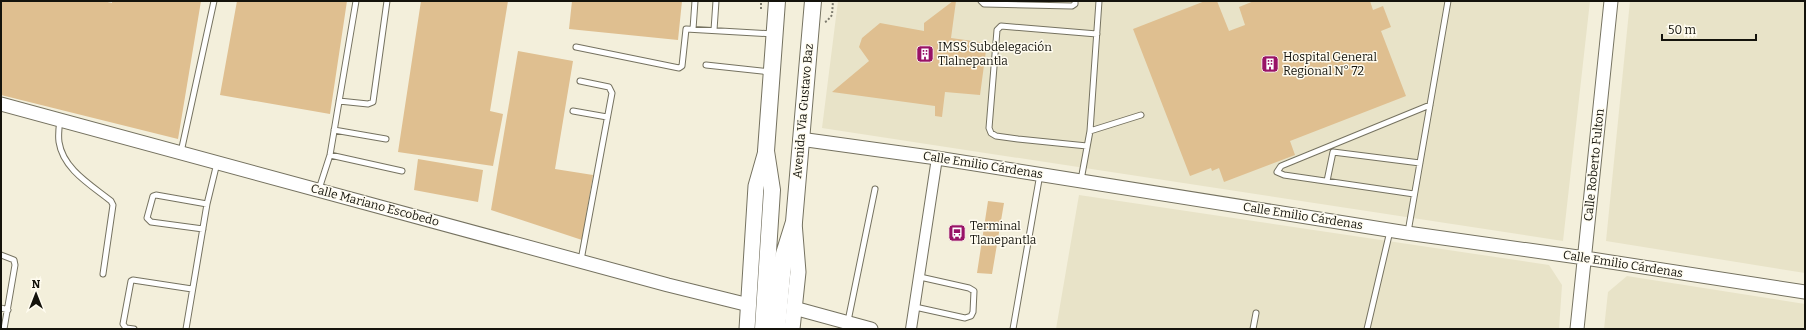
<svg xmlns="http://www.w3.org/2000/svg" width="1806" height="330" font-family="Bitter,serif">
	<rect width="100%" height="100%" fill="#f3efdb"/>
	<path fill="#e8e3c8" d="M 838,1 L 1590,1 L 1563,241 L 822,128 Z
		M 1630,1 L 1805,1 L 1805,273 L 1606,241 Z
		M 1079,195 L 1549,265 L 1562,285 L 1559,329 L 1056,329 Z
		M 1627,276 L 1805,304 L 1805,329 L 1604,329 L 1608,292 Z"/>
	<path fill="#dfbf90" d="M 1,1 L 103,1 L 112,3 L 112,1 L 201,1 L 178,139 L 1,95 Z
		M 237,1 L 347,1 L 330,114 L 220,95 Z
		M 421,1 L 508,1 L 490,111 L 503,114 L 493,166 L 398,152 Z
		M 572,1 L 682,1 L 678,40 L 569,29 Z
		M 953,1 L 956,1 L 951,38 L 987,43 L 980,95 L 945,92 L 942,117 L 935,116 L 935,106 L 832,92 L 869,61 L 859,47 L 862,38 L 880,23 L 924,31 L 924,23 Z
		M 1205,1 L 1217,1 L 1229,31 L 1245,25 L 1239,7 L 1254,1 L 1370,1 L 1373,10 L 1383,6 L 1391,27 L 1381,31 L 1406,96 L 1290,141 L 1295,155 L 1224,182 L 1219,168 L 1212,171 L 1211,168 L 1190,176 L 1133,29 Z
		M 518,51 L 573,61 L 555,169 L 593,175 L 582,240 L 491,210 Z
		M 418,159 L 483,170 L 478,202 L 414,190 Z
		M 988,201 L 1004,203 L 992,274 L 977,273 Z"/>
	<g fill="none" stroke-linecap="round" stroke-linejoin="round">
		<defs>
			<path id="service" d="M 981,1 L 984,4 L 1072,6 L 1075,4 L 1075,1
				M 693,29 L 695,1
				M 714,30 L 716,1
				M 576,47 L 679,68 L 682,66 L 686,29 L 773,34
				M 706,65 L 770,72
				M 580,81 L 609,87 L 612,93 L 581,260
				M 339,101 L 368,104 L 373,102 L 387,1
				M 573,111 L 607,117
				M 60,120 C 59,127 58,135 59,142 C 63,169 91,185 111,201 L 113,205 L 103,274
				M 334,130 L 386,139
				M 1090,131 L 1141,115
				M 1087,146 L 1018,139 L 996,136 L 991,133 L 989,128 L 997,30 L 1001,26 L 1097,34
				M 181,152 L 214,1
				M 330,155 L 402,171
				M 1081,180 L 1090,131 L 1099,1
				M 1327,181 L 1333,152 L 1420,163
				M 319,189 L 330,155 L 356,1
				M 1414,194 L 1284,175 L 1277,172 L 1281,166 L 1430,105
				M 203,229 L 151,222 L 147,218 L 153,196 L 156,195 L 207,204
				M 1408,232 L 1448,1
				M 1,255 L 14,260 L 15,265 L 4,329
				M 915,307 L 965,318 L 971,316 L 973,312 L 974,291 L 969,288 L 920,277
				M 1,308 L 8,310
				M 848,321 L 875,189
				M 134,329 L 126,328 L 123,324 L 131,281 L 133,280 L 192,289
				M 186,329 L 207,204 L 217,163
				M 1013,329 L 1040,174
				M 1253,329 L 1256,313
				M 1367,329 L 1390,231"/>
			<path id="minor" d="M 911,329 L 937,158"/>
			<path id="tertiary" d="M 1,104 L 668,285 L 749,305
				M 800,139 L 937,158 L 1407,233 L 1585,258 L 1805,292
				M 794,308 L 871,329
				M 1577,329 L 1611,1"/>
			<path id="secondary" d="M 747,329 L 756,186 L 766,151
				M 792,329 L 798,272 L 794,222"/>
			<path id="primary" d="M 763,329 L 772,190 L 766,151 L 777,1
				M 777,329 L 784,254 L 794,222 L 813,1"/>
		</defs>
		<use href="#service" stroke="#757260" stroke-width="7"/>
		<use href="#minor" stroke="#757260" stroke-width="12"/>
		<use href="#tertiary" stroke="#757260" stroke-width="15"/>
		<use href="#secondary" stroke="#757260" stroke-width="17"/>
		<use href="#primary" stroke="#757260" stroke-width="18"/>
		<path stroke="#7c7a6d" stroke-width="2" stroke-dasharray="2 2" stroke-linecap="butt" d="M 761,9 L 761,1
			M 825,22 L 827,21 L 832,15 L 833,1"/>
		<use href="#service" stroke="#fff" stroke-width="5"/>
		<use href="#minor" stroke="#fff" stroke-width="10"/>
		<use href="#tertiary" stroke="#fff" stroke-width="13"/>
		<use href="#secondary" stroke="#fff" stroke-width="15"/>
		<use href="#primary" stroke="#fff" stroke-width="16"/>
	</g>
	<defs>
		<symbol id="building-square" viewBox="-11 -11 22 22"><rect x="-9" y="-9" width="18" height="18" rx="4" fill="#981267" stroke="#fffcf0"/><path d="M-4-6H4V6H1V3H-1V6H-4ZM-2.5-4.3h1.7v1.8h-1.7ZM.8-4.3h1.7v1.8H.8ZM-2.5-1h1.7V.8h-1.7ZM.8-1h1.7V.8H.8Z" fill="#fff"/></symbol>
		<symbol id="bus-square" viewBox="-11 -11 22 22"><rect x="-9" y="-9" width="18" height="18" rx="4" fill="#981267" stroke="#fffcf0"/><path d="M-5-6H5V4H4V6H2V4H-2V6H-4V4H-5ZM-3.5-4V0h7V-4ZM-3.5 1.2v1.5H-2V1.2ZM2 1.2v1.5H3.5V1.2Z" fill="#fff"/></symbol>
	</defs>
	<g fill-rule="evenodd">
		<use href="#building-square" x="915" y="44" width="20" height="20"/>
		<use href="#building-square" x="1260" y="54" width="20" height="20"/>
		<use href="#bus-square" x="947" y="223" width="20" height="20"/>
	</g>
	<g text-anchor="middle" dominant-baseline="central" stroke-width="3" stroke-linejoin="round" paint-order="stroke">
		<g font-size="12" fill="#14130c" stroke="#fffcf0" text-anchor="start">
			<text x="938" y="47">IMSS Subdelegación<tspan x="938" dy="14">Tlalnepantla</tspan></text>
			<text x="1283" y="57">Hospital General<tspan x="1283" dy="14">Regional N° 72</tspan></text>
			<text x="970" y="226">Terminal<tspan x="970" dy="14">Tlanepantla</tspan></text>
		</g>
		<g font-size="12" fill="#14130c" stroke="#fffcf0">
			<text transform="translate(803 111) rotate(-85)">Avenida Via Gustavo Baz</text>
			<text transform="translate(983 165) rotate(9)">Calle Emilio Cárdenas</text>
			<text transform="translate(1594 165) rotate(-84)">Calle Roberto Fulton</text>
			<text transform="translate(375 205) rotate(15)">Calle Mariano Escobedo</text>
			<text transform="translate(1303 216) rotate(9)">Calle Emilio Cárdenas</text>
			<text transform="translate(1623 264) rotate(9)">Calle Emilio Cárdenas</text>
		</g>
	</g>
	<rect width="1806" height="330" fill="none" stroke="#14130c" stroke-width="4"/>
	<g transform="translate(36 294)" stroke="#fffcf0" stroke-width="3" paint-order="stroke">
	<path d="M0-3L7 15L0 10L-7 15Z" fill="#14130c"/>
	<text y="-6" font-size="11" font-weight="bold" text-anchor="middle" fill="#14130c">N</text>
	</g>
	<path d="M1662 34v6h94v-6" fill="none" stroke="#14130c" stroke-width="2"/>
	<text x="1668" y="34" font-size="12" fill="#14130c" stroke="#fffcf0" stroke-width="3" paint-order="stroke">50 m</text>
</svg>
